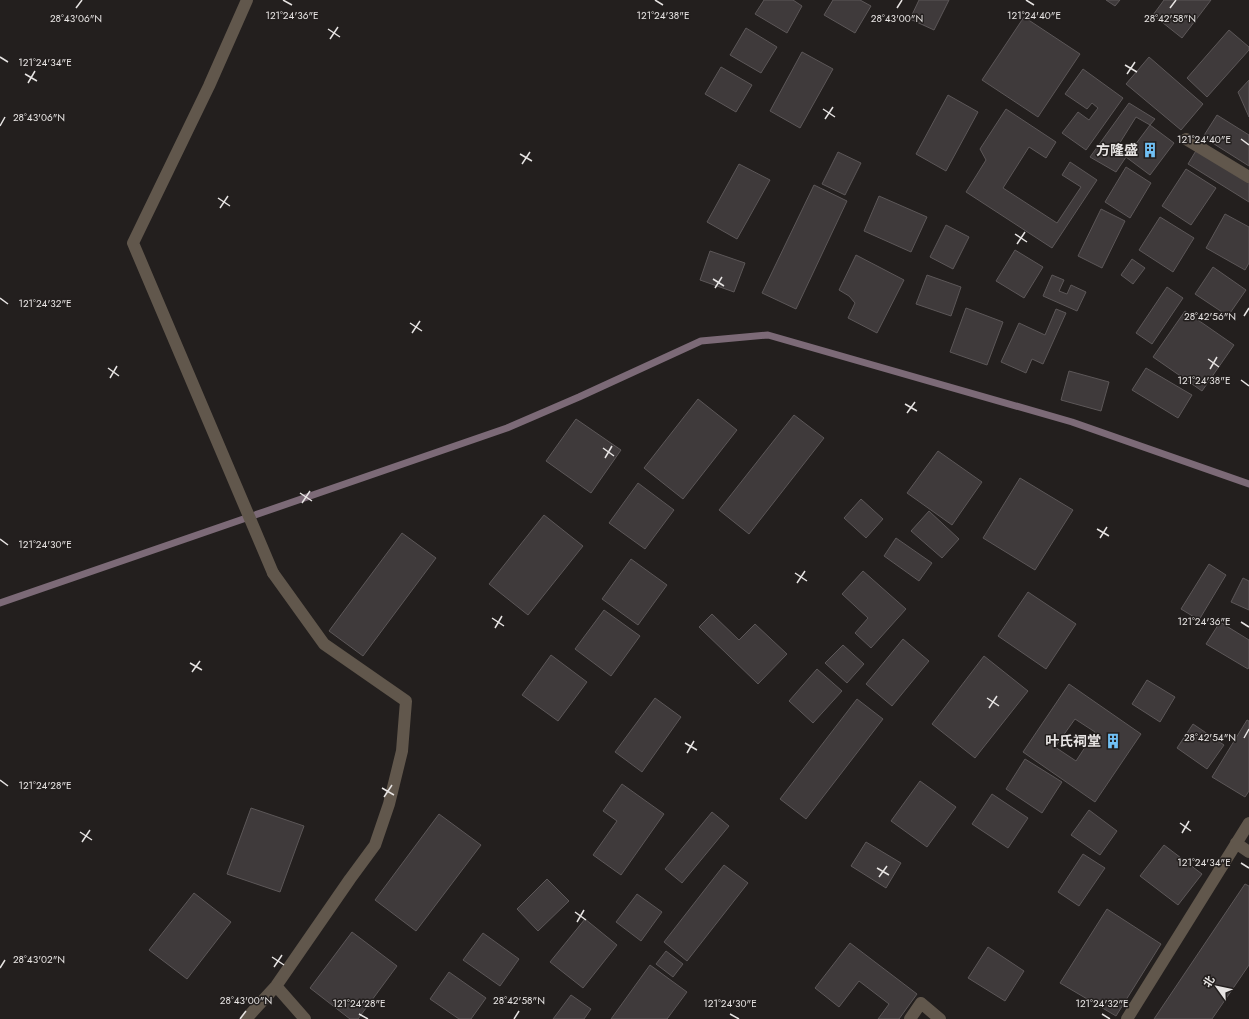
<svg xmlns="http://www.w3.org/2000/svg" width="1249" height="1019" font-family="Jost,'Noto Sans SC',sans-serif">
	<rect width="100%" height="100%" fill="#231f1e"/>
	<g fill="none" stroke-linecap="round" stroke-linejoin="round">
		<path stroke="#7c6a77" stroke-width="7" d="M 0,603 L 507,428 L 579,397 L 701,341 L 768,335 L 1072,422 L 1249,484"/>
	</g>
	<path fill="#3f3a3b" stroke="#5c5758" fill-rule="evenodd" d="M 764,0 L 793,0 L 802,6 L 787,33 L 755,14 Z
		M 833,0 L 860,0 L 871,6 L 855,33 L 824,15 Z
		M 919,0 L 949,0 L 934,30 L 910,19 Z
		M 1106,0 L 1120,0 L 1115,6 Z
		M 1164,0 L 1211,0 L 1182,38 L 1153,15 Z
		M 1024,17 L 1080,54 L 1038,117 L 982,80 Z
		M 746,28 L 777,47 L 761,73 L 730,55 Z
		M 1229,30 L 1249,47 L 1249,50 L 1207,97 L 1187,78 Z
		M 802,52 L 833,69 L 800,128 L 770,111 Z
		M 1149,57 L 1203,104 L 1181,130 L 1126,84 Z
		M 721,67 L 752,85 L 736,112 L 705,94 Z
		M 1083,69 L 1123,98 L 1086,150 L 1062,133 L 1078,112 L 1089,120 L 1098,108 L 1092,103 L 1087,109 L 1065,94 Z
		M 1249,80 L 1249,117 L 1238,92 Z
		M 948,95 L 978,112 L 946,171 L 916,154 Z
		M 1129,103 L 1155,119 L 1150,125 L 1136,117 L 1116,149 L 1126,157 L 1116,172 L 1090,157 Z
		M 1006,109 L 1056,142 L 1046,158 L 1029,147 L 1003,188 L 1057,223 L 1081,187 L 1062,175 L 1070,162 L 1097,180 L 1052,248 L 966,192 L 986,160 L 980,149 Z
		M 1217,115 L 1249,135 L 1249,166 L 1203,137 Z
		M 1150,125 L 1174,143 L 1150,175 L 1126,157 Z
		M 1197,149 L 1249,181 L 1249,202 L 1188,164 Z
		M 838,152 L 861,163 L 845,195 L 822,184 Z
		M 739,164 L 770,180 L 737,239 L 707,222 Z
		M 1126,167 L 1151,183 L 1130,218 L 1105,202 Z
		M 1186,169 L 1216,188 L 1191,225 L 1162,206 Z
		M 814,185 L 847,201 L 796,309 L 762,293 Z
		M 879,196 L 927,217 L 911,252 L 864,231 Z
		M 1101,209 L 1125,221 L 1102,268 L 1078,256 Z
		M 1225,214 L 1249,227 L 1249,263 L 1245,270 L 1206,248 Z
		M 1160,217 L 1194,238 L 1173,272 L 1139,250 Z
		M 946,225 L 969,237 L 953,269 L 930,257 Z
		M 1015,250 L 1043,267 L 1024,298 L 996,281 Z
		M 710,251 L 745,263 L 734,292 L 700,280 Z
		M 856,255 L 904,280 L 877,333 L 848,318 L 855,303 L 849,296 L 839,290 Z
		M 1132,259 L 1145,268 L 1133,284 L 1121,275 Z
		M 1213,267 L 1246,290 L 1228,316 L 1195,294 Z
		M 927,275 L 961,287 L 951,316 L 916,304 Z
		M 1052,275 L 1064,280 L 1059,291 L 1067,294 L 1071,285 L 1086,292 L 1077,311 L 1043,296 Z
		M 1167,287 L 1183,298 L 1152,344 L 1136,333 Z
		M 966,308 L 1003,322 L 987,365 L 950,352 Z
		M 1056,309 L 1066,313 L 1043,364 L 1032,359 L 1026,373 L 1001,362 L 1019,323 L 1045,335 Z
		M 1185,311 L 1234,345 L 1202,391 L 1153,357 Z
		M 1146,368 L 1192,395 L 1178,418 L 1132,390 Z
		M 1069,371 L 1109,382 L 1101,411 L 1061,400 Z
		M 698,399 L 737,430 L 683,499 L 644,468 Z
		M 794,415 L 824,438 L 749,534 L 719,510 Z
		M 576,419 L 621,450 L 591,493 L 546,461 Z
		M 938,451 L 982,482 L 952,525 L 907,493 Z
		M 1020,478 L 1073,510 L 1035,570 L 983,538 Z
		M 638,483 L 674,510 L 645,549 L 609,523 Z
		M 861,499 L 883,519 L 866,538 L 844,518 Z
		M 929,511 L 959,539 L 942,558 L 911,531 Z
		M 544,515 L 583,546 L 528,615 L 489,584 Z
		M 402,533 L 436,558 L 363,656 L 329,631 Z
		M 896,538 L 932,563 L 919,581 L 884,556 Z
		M 631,559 L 667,585 L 638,625 L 602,599 Z
		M 1209,564 L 1226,575 L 1199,620 L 1181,609 Z
		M 863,571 L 906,609 L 871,648 L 855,633 L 868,618 L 842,594 Z
		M 1243,578 L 1249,581 L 1249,610 L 1231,602 Z
		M 1028,592 L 1076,624 L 1046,669 L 998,636 Z
		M 604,610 L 640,636 L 611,676 L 575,649 Z
		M 712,614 L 739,640 L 755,624 L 787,654 L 758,684 L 699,627 Z
		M 1220,622 L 1249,640 L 1249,667 L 1248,669 L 1206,644 Z
		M 903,639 L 929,661 L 892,706 L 866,684 Z
		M 843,645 L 864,664 L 847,683 L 825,663 Z
		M 551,655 L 587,682 L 558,721 L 522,695 Z
		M 984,656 L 1028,691 L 975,758 L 932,724 Z
		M 817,669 L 842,691 L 813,723 L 789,701 Z
		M 1147,680 L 1175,697 L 1160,722 L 1132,704 Z
		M 1069,684 L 1141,734 L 1095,802 L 1023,752 ZM 1075,719 L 1095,732 L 1076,761 L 1055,747 Z
		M 655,698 L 681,717 L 642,772 L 615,752 Z
		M 857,699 L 883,719 L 806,819 L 780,799 Z
		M 1247,720 L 1249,721 L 1249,791 L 1245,797 L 1212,777 Z
		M 1193,724 L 1224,745 L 1207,769 L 1177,748 Z
		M 1025,759 L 1062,782 L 1042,813 L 1006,789 Z
		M 920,781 L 956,807 L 927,847 L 891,821 Z
		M 622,784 L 664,814 L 621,875 L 593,855 L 617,821 L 603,811 Z
		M 992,794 L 1028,818 L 1008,848 L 972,824 Z
		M 251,808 L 304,826 L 280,892 L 227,874 Z
		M 1089,810 L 1117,831 L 1100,855 L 1071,835 Z
		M 712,812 L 729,826 L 682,883 L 665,869 Z
		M 439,814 L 481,845 L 416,931 L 375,900 Z
		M 866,842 L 901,863 L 886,888 L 851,866 Z
		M 1164,845 L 1202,874 L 1178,905 L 1140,876 Z
		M 1083,854 L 1105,868 L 1079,906 L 1058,892 Z
		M 724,865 L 748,883 L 687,961 L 664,942 Z
		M 547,879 L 569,901 L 538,931 L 517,909 Z
		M 1245,884 L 1249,886 L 1249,965 L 1212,1019 L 1154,1019 Z
		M 194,893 L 231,922 L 187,979 L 149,950 Z
		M 637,894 L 662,912 L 641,941 L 616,922 Z
		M 1107,909 L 1161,944 L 1116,1016 L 1060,983 Z
		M 585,919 L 617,945 L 583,988 L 550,962 Z
		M 352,932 L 397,966 L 358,1019 L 350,1019 L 310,988 Z
		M 483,933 L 519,959 L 500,986 L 463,960 Z
		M 850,943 L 917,994 L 899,1019 L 878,1019 L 889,1004 L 859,981 L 839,1007 L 815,988 Z
		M 988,947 L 1024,971 L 1005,1001 L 968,978 Z
		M 666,951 L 683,964 L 673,977 L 656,964 Z
		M 650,965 L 687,992 L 667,1019 L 611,1019 Z
		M 449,972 L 486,998 L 471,1019 L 459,1019 L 430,999 Z
		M 571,995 L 591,1009 L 584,1019 L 553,1019 Z"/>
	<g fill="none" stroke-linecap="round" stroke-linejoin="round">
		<path stroke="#61574c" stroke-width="12" d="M 247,0 L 209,86 L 133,243 L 273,573"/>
		<path stroke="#61574c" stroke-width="12" d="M 1186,139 L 1249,177
			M 1236,843 L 1249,852
			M 276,986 L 305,1019
			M 246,1019 L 276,986 L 350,879 L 375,845 L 389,804 L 402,751 L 406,701 L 324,644 L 273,573
			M 910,1019 L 921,1003 L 940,1019
			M 1127,1019 L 1249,823"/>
	</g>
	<path fill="none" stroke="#e7e4e3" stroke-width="1.5" d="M 283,0 L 292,5M 655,0 L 663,5M 1026,0 L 1034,5M 76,8 L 82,0M 897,8 L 902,0M 1170,8 L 1176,0M 328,29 L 340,37M 330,39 L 338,27M 0,57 L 8,62M 1125,65 L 1137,72M 25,74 L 37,81M 1127,74 L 1135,62M 28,83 L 35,71M 823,109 L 835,117M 825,119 L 833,107M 0,126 L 5,117M 1241,139 L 1249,145M 520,154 L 532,161M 522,164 L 530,152M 218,198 L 230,206M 220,208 L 228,196M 1015,234 L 1027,242M 1017,244 L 1025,232M 713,279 L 724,286M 715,288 L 722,277M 0,298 L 8,304M 1244,316 L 1249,308M 410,323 L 422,331M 412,333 L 420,321M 1208,359 L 1219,367M 108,368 L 119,376M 1210,369 L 1217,357M 110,378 L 117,366M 1241,380 L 1249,386M 905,404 L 917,411M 907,413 L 915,402M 603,448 L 614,456M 605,458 L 612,446M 300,493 L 312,501M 302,503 L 310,491M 1097,529 L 1109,536M 1100,538 L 1107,527M 0,539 L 8,545M 795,573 L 807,581M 797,583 L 805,571M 492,618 L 504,626M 1241,622 L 1249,627M 495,628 L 502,616M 190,663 L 202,670M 192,672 L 200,661M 987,698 L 999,706M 989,708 L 997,696M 1244,738 L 1249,729M 685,743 L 697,750M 687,753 L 694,741M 0,780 L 8,786M 382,788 L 394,795M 384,797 L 392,785M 1180,823 L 1191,831M 80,832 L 92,840M 1182,833 L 1189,821M 82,842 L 90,830M 1241,863 L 1249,868M 877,868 L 889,875M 879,877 L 887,866M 575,912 L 586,920M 577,922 L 584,910M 272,957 L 284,965M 274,967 L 282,955M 0,968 L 5,960M 359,1014 L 368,1019M 730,1014 L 739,1019M 1102,1014 L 1110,1019M 240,1019 L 246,1011M 514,1019 L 519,1011"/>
	<defs>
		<symbol id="building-bare" viewBox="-9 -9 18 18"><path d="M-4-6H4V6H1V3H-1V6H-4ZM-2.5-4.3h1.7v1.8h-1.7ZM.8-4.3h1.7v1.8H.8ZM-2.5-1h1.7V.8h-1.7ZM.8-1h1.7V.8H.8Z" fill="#71c1f5" stroke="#231f1e" stroke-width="2.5" paint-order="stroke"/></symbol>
	</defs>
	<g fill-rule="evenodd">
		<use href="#building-bare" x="1139" y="139" width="22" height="22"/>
		<use href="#building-bare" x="1102" y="730" width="22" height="22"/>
	</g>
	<g text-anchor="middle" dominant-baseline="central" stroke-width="3" stroke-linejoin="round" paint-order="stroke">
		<g font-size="14" font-weight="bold" fill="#e7e4e3" stroke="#231f1e" text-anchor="end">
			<text x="1138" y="150">方隆盛</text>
			<text x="1101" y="741">叶氏祠堂</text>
		</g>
	</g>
	<g font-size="10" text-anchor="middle" fill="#e7e4e3" stroke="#231f1e" stroke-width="3" stroke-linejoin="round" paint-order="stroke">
		<text x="1034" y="19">121°24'40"E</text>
		<text x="292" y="19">121°24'36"E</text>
		<text x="663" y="19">121°24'38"E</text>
		<text x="76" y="22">28°43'06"N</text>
		<text x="897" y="22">28°43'00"N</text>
		<text x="1170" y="22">28°42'58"N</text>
		<text x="45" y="66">121°24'34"E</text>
		<text x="39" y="121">28°43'06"N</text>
		<text x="1204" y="143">121°24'40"E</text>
		<text x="45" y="307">121°24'32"E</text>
		<text x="1210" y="320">28°42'56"N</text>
		<text x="1204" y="384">121°24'38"E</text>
		<text x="45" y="548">121°24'30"E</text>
		<text x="1204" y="625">121°24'36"E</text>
		<text x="1210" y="741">28°42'54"N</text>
		<text x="45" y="789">121°24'28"E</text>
		<text x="1204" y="866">121°24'34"E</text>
		<text x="39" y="963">28°43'02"N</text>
		<text x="246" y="1004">28°43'00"N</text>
		<text x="519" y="1004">28°42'58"N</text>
		<text x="359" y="1007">121°24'28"E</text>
		<text x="730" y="1007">121°24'30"E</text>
		<text x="1102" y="1007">121°24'32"E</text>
	</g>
	<g transform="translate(1217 987) rotate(303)" stroke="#231f1e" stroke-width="3" paint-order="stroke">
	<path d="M0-3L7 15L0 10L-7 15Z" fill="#e7e4e3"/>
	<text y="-6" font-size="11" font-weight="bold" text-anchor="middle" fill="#e7e4e3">北</text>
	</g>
</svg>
